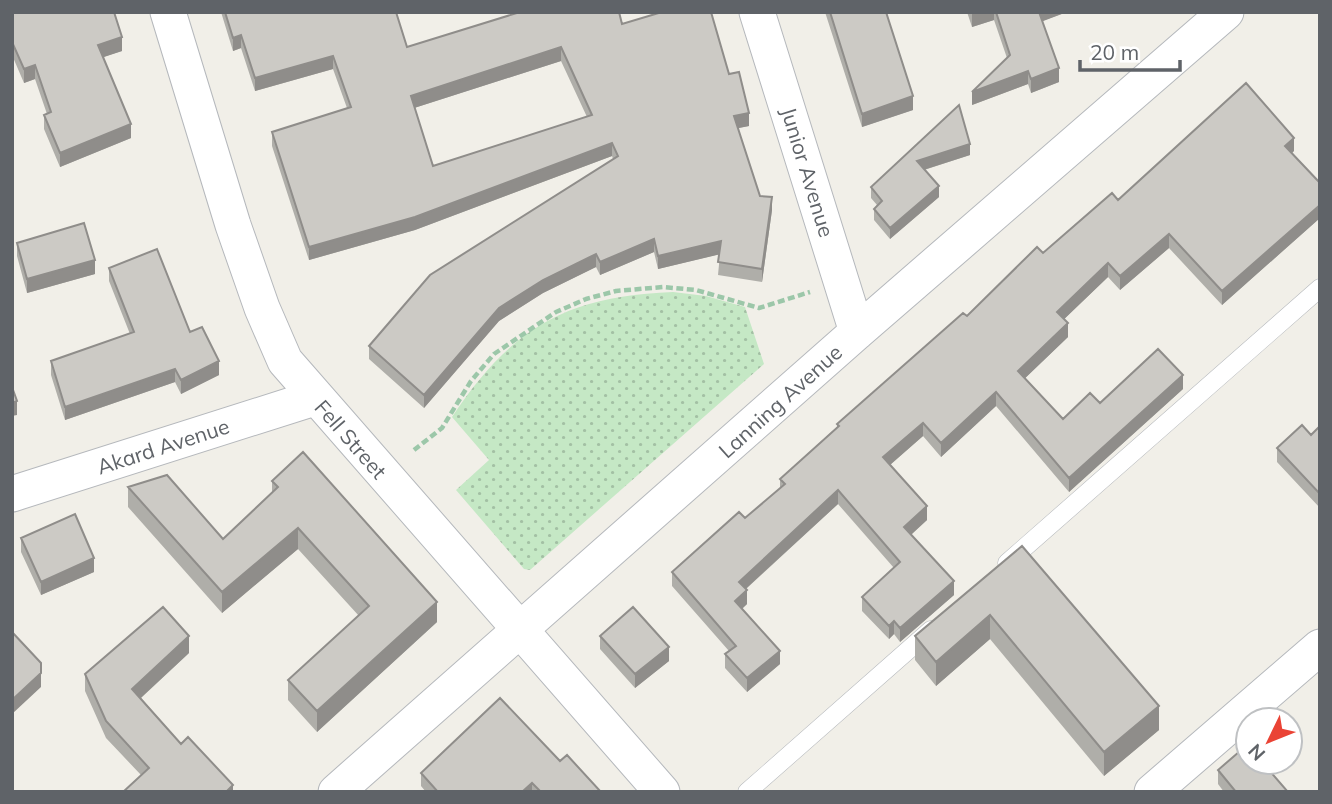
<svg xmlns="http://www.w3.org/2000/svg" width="1332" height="804" font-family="Mulish,sans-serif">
	<defs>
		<pattern id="grass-dots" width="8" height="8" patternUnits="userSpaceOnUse" patternTransform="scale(1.75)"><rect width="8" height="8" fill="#c5e8c5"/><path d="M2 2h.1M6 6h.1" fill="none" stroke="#a3c0a4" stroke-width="1.8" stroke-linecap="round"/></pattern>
	</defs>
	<rect width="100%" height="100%" fill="#f1efe8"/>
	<path fill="url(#grass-dots)" d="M 673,292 L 706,296 L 745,307 L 764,364 L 530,570 L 524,569 L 456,490 L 489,460 L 452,417 C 511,328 566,296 673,292 Z"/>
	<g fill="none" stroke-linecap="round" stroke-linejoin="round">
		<defs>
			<path id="service" d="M 1007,563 L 1320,288
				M 747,792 L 931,630"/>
			<path id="minor" d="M 168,12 L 233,225 L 262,308 L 285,361 L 662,792
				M 757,12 L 857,332
				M 12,494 L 314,398
				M 336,792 L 857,332 L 1226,12
				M 1152,792 L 1320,647"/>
		</defs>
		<use href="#service" stroke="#b5b8bc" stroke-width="19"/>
		<use href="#minor" stroke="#b5b8bc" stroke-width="37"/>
		<path stroke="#9cc7a9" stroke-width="4.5" stroke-dasharray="7 3.5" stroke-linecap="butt" d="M 414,450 L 442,428 L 471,381 L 494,354 L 556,312 L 586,299 L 616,291 L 663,287 L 696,290 L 759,308 L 810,292"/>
		<use href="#service" stroke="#fff" stroke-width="18"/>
		<use href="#minor" stroke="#fff" stroke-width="35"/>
	</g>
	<path fill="#afaea9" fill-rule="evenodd" d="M 12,12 L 122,51 L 103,57 L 131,138 L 60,167 L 44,129 L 44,115 L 47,114 L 35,79 L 24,83 L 12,55 Z
		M 221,12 L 396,12 L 407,47 L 622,24 L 729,74 L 749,126 L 738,128 L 760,196 L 772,210 L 762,282 L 718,275 L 720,254 L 658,269 L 654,252 L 600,275 L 596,267 L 543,293 L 499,321 L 424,408 L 369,359 L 369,346 L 613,159 L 612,156 L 415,230 L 309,260 L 272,146 L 272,132 L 347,108 L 333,69 L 255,91 L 241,48 L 233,51 ZM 561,61 L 587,117 L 433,166 L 414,108 Z
		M 825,12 L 886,12 L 913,110 L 862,127 Z
		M 967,12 L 1067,12 L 1042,21 L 1059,82 L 1031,93 L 1028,84 L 972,105 L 1007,58 L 994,20 L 972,27 Z
		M 959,105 L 970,155 L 924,170 L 939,197 L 890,239 L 874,220 L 874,209 L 877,205 L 871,198 L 871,187 Z
		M 1294,151 L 1292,153 L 1320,183 L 1320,218 L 1222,305 L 1169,248 L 1120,290 L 1108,277 L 1064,319 L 1068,337 L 1025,378 L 1063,419 L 1100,403 L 1183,389 L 1069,492 L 996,406 L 941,457 L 923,436 L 890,465 L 927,520 L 911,535 L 954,595 L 900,642 L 894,634 L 889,639 L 862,611 L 862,597 L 894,568 L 838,504 L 746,589 L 747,604 L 742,609 L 780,664 L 747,692 L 725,668 L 725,654 L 729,651 L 672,586 L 672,572 L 745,518 L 780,488 L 780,479 L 837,427 L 837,424 L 1043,253 L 1118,200 Z
		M 17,243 L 95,274 L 27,293 L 17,256 Z
		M 109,268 L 190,332 L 219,375 L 181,394 L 175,382 L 65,420 L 51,375 L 51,361 L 130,334 L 109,281 Z
		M 1320,426 L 1320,508 L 1277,462 L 1277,448 L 1311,435 Z
		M 272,481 L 437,622 L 317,732 L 288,700 L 288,680 L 359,616 L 298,549 L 222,613 L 128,507 L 128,487 L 223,539 L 272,493 Z
		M 21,538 L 94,572 L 41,595 L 21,552 Z
		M 1022,546 L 1159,730 L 1104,776 L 990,639 L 936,686 L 915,660 L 915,636 Z
		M 600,636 L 669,661 L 635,688 L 600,649 Z
		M 189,653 L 141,698 L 181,744 L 233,792 L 141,775 L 106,738 L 85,691 L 85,674 Z
		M 560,761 L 601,792 L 426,792 L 421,786 L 421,773 Z
		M 1218,770 L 1288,792 L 1224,792 L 1218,784 Z"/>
	<path fill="#8f8d8a" d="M 976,12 L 994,12 L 994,20 L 972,27 L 972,14 Z
		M 1038,12 L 1067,12 L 1038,23 Z
		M 241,35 L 241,48 L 233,51 L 233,38 Z
		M 122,37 L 122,51 L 98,59 L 98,45 Z
		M 561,47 L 561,61 L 411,109 L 411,96 Z
		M 333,56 L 333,69 L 255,91 L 255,78 Z
		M 35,65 L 35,79 L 24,83 L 24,69 Z
		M 1059,68 L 1059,82 L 1031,93 L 1031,79 Z
		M 1028,71 L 1028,84 L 972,105 L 972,92 Z
		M 913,96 L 913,110 L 862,127 L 862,114 Z
		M 749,113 L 749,126 L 734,129 L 734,116 Z
		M 131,124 L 131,138 L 60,167 L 60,153 Z
		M 1294,138 L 1294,151 L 1285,159 L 1285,146 Z
		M 612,143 L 612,156 L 415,230 L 309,260 L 309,247 Z
		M 970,144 L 970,155 L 917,172 L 917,161 Z
		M 939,186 L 939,197 L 890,239 L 890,228 Z
		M 772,197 L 772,210 L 762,282 L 762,269 Z
		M 1320,205 L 1320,218 L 1222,305 L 1222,291 Z
		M 1169,234 L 1169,248 L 1120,290 L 1120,276 Z
		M 654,239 L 654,252 L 600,275 L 600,262 Z
		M 721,241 L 721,254 L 658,269 L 658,256 Z
		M 596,254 L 596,267 L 543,293 L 499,321 L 424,408 L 424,395 L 499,308 L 543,280 Z
		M 95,260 L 95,274 L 27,293 L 27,279 Z
		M 1108,263 L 1108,277 L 1057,326 L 1057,312 Z
		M 1068,323 L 1068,337 L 1018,385 L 1018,371 Z
		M 219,361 L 219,375 L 181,394 L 181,380 Z
		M 175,369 L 175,382 L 65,420 L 65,407 Z
		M 1183,375 L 1183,389 L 1069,492 L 1069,478 Z
		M 996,392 L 996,406 L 941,457 L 941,443 Z
		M 17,401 L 17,415 L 12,416 L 12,403 Z
		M 923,423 L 923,436 L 883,471 L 883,457 Z
		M 838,490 L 838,504 L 739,595 L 739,582 Z
		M 927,506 L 927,520 L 904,541 L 904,527 Z
		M 298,528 L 298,549 L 222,613 L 222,592 Z
		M 94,558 L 94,572 L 41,595 L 41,582 Z
		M 954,581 L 954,595 L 900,642 L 900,628 Z
		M 747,590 L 747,604 L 735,615 L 735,601 Z
		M 437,602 L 437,622 L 317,732 L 317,711 Z
		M 990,615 L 990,639 L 936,686 L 936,662 Z
		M 894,621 L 894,634 L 889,639 L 889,626 Z
		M 189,636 L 189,653 L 132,706 L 132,689 Z
		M 669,647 L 669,661 L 635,688 L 635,674 Z
		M 780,651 L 780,664 L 747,692 L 747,678 Z
		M 41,673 L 41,687 L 12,714 L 12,700 Z
		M 1159,706 L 1159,730 L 1104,776 L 1104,752 Z
		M 532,783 L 532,792 L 522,792 Z
		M 233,785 L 233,792 L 226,792 Z"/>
	<path fill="#cccac5" stroke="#8f8d8a" stroke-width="2" fill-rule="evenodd" d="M 12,12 L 114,12 L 122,37 L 98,45 L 131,124 L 60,153 L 44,115 L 51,112 L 35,65 L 24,69 L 12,42 Z
		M 225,12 L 396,12 L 407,47 L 520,12 L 619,12 L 622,24 L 662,12 L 711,12 L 729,74 L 739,72 L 749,113 L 734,116 L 760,196 L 772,197 L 762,269 L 718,262 L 721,241 L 658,256 L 654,239 L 600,262 L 596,254 L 543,280 L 499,308 L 424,395 L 369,346 L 430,275 L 618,156 L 612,143 L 415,217 L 309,247 L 272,132 L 351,107 L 333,56 L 255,78 L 241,35 L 233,38 ZM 561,47 L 592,115 L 433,166 L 411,96 Z
		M 830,12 L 886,12 L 913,96 L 862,114 Z
		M 996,12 L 1039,12 L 1059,68 L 1031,79 L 1028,71 L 972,92 L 1010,55 Z
		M 1246,83 L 1294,138 L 1285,146 L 1320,183 L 1320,205 L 1222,291 L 1169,234 L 1120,276 L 1108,263 L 1057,312 L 1068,323 L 1018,371 L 1063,419 L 1090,393 L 1100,403 L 1158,349 L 1183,375 L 1069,478 L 996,392 L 941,443 L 923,423 L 883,457 L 927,506 L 904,527 L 954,581 L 900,628 L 894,621 L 889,626 L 862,597 L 900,562 L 838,490 L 739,582 L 747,590 L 735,601 L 780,651 L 747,678 L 725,654 L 736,646 L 672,572 L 739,512 L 745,518 L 785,484 L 780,479 L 839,426 L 837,424 L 963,313 L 967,316 L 1037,247 L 1043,253 L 1112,193 L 1118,200 Z
		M 959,105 L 970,144 L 917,161 L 939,186 L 890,228 L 874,209 L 882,201 L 871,187 Z
		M 84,223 L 95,260 L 27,279 L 17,243 Z
		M 157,249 L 190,332 L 202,327 L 219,361 L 181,380 L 175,369 L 65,407 L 51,361 L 134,332 L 109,268 Z
		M 12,387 L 17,401 L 12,403 Z
		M 1302,425 L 1311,435 L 1320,426 L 1320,494 L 1277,448 Z
		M 303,452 L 437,602 L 317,711 L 288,680 L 369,606 L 298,528 L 222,592 L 128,487 L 167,475 L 223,539 L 278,487 L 272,481 Z
		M 75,514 L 94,558 L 41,582 L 21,538 Z
		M 1022,546 L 1159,706 L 1104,752 L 990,615 L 936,662 L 915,636 Z
		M 163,607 L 189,636 L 132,689 L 181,744 L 188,737 L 233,785 L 226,792 L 123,792 L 149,768 L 106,721 L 85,674 Z
		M 633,607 L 669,647 L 635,674 L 600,636 Z
		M 12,632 L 41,663 L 41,673 L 12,700 Z
		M 500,698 L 560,761 L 567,755 L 601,792 L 541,792 L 532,783 L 522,792 L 438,792 L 421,773 Z
		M 1247,745 L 1248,762 L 1262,762 L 1288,792 L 1236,792 L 1218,770 Z"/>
	<g text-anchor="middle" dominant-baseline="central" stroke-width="5" stroke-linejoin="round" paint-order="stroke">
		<g font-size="21" fill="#5f6368" stroke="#fff">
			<text transform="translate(808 172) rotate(73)">Junior Avenue</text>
			<text transform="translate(780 401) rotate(-42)">Lanning Avenue</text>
			<text transform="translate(351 439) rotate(49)">Fell Street</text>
			<text transform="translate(163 446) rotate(-18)">Akard Avenue</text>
		</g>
	</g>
	<rect width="1332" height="804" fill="none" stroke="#5f6368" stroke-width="28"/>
	<g transform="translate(1269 741) rotate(227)"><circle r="33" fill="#ffffff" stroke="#bfc1c3" stroke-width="2"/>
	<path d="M0-5L12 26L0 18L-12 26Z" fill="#ea4335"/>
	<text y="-10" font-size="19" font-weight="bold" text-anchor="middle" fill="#5f6368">N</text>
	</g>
	<path d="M1080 60v10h100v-10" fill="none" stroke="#5f6368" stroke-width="3.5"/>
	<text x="1090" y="60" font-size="21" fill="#5f6368" stroke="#ffffff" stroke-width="5" paint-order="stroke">20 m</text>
</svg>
